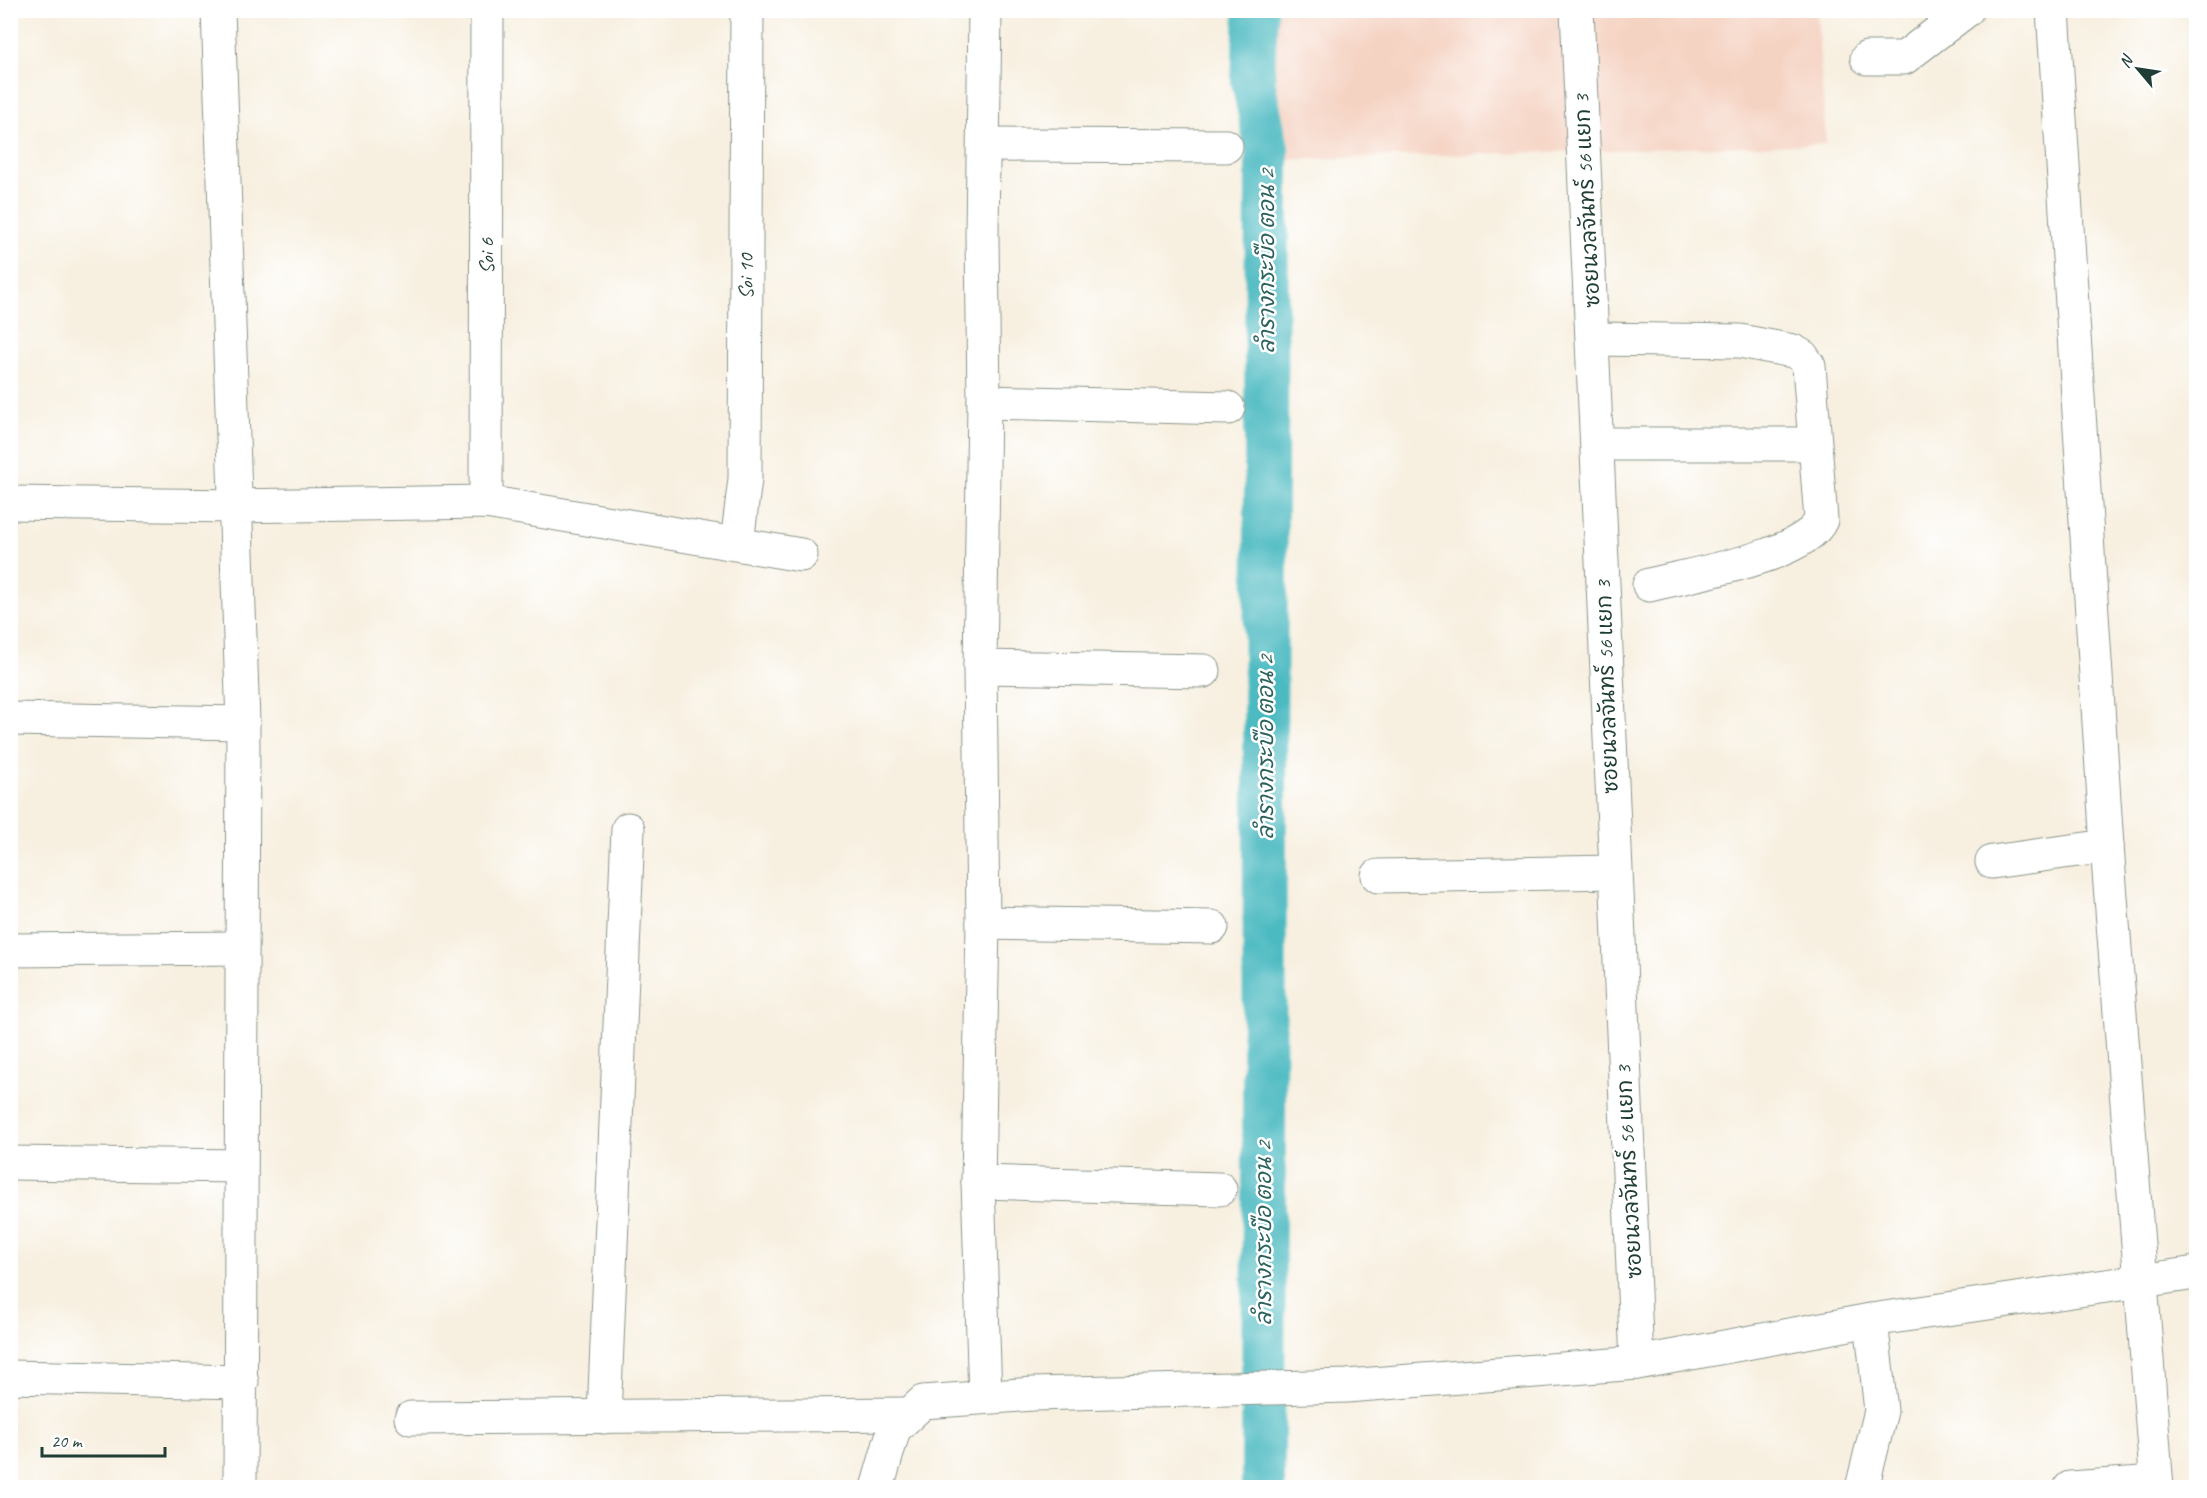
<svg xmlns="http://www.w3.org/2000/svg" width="2207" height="1498" font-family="Caveat,'Playpen Sans Thai',sans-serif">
	<rect width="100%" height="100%" fill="#fff"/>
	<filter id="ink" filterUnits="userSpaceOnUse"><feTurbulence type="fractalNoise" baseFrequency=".0167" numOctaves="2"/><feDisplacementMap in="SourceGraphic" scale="12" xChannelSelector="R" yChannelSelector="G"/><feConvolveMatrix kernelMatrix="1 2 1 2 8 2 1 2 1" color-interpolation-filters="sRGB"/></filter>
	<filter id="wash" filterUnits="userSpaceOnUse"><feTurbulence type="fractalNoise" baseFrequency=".008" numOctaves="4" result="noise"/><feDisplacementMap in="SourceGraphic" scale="24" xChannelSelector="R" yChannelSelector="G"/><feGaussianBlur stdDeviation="1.35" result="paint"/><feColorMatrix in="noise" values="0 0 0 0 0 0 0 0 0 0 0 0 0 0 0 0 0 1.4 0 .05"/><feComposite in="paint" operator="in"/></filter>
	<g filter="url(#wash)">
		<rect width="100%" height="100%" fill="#f7efdf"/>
		<path fill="#f5d3c2" d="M 1270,11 L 1817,11 L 1826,144 L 1276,160 L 1269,82 Z"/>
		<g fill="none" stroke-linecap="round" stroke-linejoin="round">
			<path stroke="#4bbac1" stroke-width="44" d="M 1256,10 L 1253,81 L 1267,149 L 1263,1488"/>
		</g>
	</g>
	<g filter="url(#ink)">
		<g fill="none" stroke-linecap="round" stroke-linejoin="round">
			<defs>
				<g id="minor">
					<path d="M 218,10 L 243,723 L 240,1488"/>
					<path d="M 1577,10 C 1601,461 1617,912 1637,1363"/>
					<path d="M 2053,10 L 2107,846 L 2157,1488"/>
					<path d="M 1867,58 L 1904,58 L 1967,10"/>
					<path d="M 984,145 L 1226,146"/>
					<path d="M 1595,339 L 1740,341 L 1793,351 L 1802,356 L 1809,366 L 1821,520 C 1805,557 1687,575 1649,585"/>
					<path d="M 984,402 L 1228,408"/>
					<path d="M 1597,444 L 1814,444"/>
					<path id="s1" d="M 486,502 L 487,10"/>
					<path d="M 10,503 L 237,506 L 486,502 L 801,555"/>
					<path id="s2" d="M 737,543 L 745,479 L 747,10"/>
					<path d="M 980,667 L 1204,671"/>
					<path d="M 10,719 L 243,723"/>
					<path d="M 1992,862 L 2107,846"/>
					<path d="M 1378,876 L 1615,872"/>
					<path d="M 983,923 L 1212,927"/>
					<path d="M 10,950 L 241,948"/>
					<path d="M 10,1163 L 240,1166"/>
					<path d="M 978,1182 L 1220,1189"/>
					<path d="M 10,1377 L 242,1382"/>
					<path d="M 985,1397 L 978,1182 L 983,923 L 980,667 L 984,402 L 982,234 L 985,10"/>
					<path d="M 604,1417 L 628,829"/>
					<path d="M 411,1418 L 909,1414"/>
					<path d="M 877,1488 L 894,1429 L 923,1402 L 1033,1394 L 1347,1386 L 1637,1363 L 1871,1320 L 2196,1273"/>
					<path d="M 1862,1488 L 1881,1411 L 1871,1320"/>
					<path d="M 2070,1488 L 2156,1482"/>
				</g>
			</defs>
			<use href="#minor" stroke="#8b968a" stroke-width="35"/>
			<use href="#minor" stroke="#fff" stroke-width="33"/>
		</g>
	</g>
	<g text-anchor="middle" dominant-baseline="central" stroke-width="5" stroke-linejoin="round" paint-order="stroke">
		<g font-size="21" fill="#1f3d34" stroke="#fff">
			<text transform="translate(1587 201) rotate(-93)">ซอยนวลจันทร์ 56 แยก 3</text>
			<text stroke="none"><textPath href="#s1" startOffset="246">Soi 6</textPath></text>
			<text stroke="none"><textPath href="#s2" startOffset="267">Soi 10</textPath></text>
			<text transform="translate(1607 687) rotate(-92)">ซอยนวลจันทร์ 56 แยก 3</text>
			<text transform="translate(1629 1172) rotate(-93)">ซอยนวลจันทร์ 56 แยก 3</text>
		</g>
		<g font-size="22" font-style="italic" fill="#2c625e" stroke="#fff">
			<text transform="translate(1267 262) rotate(-90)">ลำรางกระบือ ตอน 2</text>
			<text transform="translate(1266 748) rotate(-90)">ลำรางกระบือ ตอน 2</text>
			<text transform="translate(1264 1234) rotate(-90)">ลำรางกระบือ ตอน 2</text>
		</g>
	</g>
	<rect width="2207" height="1498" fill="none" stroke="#fff" stroke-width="36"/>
	<g transform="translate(2138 69) rotate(299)" stroke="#ffffff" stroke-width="4.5" paint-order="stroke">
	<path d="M0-4.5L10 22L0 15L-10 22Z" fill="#1f3d34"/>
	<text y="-9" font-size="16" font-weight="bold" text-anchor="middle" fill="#1f3d34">N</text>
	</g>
	<path d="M42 1447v9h123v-9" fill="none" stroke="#1f3d34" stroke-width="3"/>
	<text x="51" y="1447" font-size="18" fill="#1f3d34" stroke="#ffffff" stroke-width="4.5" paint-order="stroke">20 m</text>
</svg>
